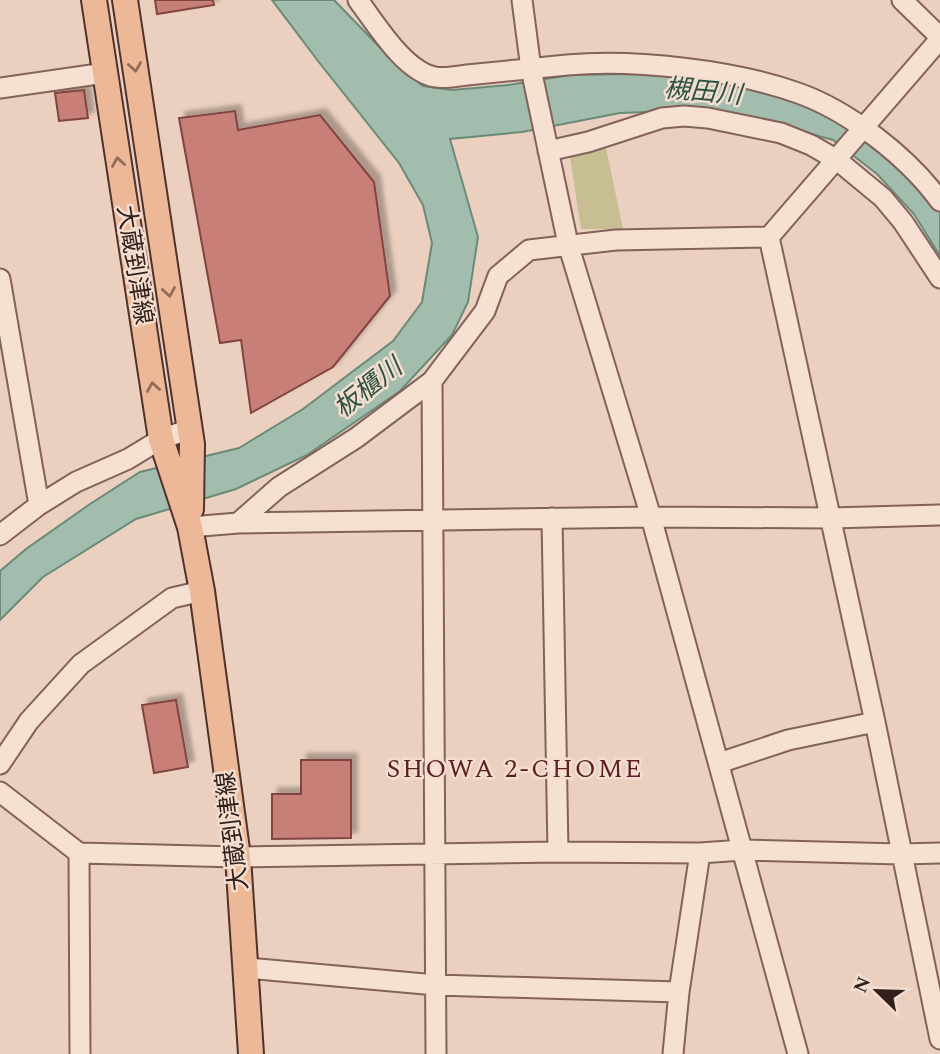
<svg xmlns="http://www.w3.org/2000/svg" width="940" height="1054" font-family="Spectral,'Noto Sans JP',serif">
	<defs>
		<filter id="shadow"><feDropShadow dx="6" dy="-6" stdDeviation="2" flood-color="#0004"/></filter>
	</defs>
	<rect width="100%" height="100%" fill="#ebd0bf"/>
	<path fill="#c8be94" d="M 605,143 L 623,229 L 581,229 L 570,157 Z"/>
	<path fill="#a2bdad" stroke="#6a8a78" stroke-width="2" d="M 272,0 L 334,0 L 396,64 L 423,86 L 452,90 L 508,85 L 570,75 L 630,74 L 698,78 L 755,87 L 821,109 L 884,150 L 927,193 L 940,213 L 940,256 L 914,214 L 877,174 L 833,140 L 772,123 L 673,111 L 620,113 L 522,132 L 450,139 L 478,237 L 468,302 L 452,335 L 400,391 L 307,455 L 236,489 L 136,519 L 43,577 L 0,620 L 0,571 L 26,549 L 90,504 L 140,472 L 239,448 L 303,409 L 393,341 L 422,302 L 432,243 L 423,205 L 399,163 L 318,61 Z"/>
	<path fill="#c77f77" stroke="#804540" stroke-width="2" filter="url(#shadow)" d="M 155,0 L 213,0 L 214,5 L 157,14 Z
		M 84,90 L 88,118 L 59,121 L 55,93 Z
		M 235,111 L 238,130 L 320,115 L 374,182 L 390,296 L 333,367 L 251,413 L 241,340 L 220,343 L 179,118 Z
		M 176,700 L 188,767 L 154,773 L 142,705 Z
		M 301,760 L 351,760 L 351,838 L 272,839 L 272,794 L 301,794 Z"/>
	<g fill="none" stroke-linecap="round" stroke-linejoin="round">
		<defs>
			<path id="minor" d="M 358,0 C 376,24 404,71 435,77 C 445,79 457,76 467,75 C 500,72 534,68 567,65 C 635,59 734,70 798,93 C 849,111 908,157 940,201
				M 522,0 L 531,69 L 568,244 L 651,517 L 798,1054
				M 902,0 L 940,37
				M 0,88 L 105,73
				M 548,151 L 588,142 L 662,118 L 684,116 L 708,118 L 781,133 L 811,145 L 837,160 L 883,198 L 903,222 L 940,278
				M 769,237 L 875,722 L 940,1039
				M 0,279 L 39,505
				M 432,381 L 436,1054
				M 552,518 L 558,852
				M 238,523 L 279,487 L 356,438 L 432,381 L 485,311 L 498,276 L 529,250 L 616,240 L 769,237 L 940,39
				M 190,527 L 238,523 L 651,517 L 831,518 L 940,515
				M 0,535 L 39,505 L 76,482 L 128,459 L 161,439 L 190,429
				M 719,763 L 788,740 L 875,722
				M 0,764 L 29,721 L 81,664 L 172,598 L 202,591
				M 0,792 L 79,853 L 238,857 L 558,852 L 700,853 L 743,850 L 901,854 L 940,853
				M 79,853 L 80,1054
				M 247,968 L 436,985 L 679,992
				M 673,1054 L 679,992 L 700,853"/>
			<path id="major" d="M 94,0 L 161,439 L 190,527 L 202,591 L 238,857 L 251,1054
				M 125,0 L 192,444 L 191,509"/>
		</defs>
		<use href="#minor" stroke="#826259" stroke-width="23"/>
		<use href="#major" stroke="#50322d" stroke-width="28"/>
		<use href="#minor" stroke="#f6e0d1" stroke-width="19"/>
		<use href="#major" stroke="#edb898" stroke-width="24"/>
	</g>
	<defs><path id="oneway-chevron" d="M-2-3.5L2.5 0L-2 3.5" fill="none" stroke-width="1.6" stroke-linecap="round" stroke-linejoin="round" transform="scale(1.75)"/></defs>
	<g stroke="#906c5a">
		<use href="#oneway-chevron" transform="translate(135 67) rotate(81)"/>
		<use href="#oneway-chevron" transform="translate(118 162) rotate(-99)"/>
		<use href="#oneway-chevron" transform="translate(169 292) rotate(81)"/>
		<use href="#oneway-chevron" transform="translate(153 387) rotate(-99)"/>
	</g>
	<g text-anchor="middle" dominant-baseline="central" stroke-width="5" stroke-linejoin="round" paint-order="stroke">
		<g font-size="24" fill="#32201c" stroke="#f3ddce">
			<text transform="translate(134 265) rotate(81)">大蔵到津線</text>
			<text transform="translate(233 831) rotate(-97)">大蔵到津線</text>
		</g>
		<g font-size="26" font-style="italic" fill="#2c5244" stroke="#f3ddce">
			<text transform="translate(703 92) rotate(5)">槻田川</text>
			<text transform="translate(368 388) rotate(-38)">板櫃川</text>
		</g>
		<g font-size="26" letter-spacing="2" fill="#5d1e24" stroke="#f3ddce">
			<text x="515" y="769">SHOWA 2-CHOME</text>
		</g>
	</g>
	<g transform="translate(877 991) rotate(293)" stroke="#f3ddce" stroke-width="5" paint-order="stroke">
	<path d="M0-5L12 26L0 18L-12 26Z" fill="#32201c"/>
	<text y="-10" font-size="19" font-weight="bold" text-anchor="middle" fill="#32201c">N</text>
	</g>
</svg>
